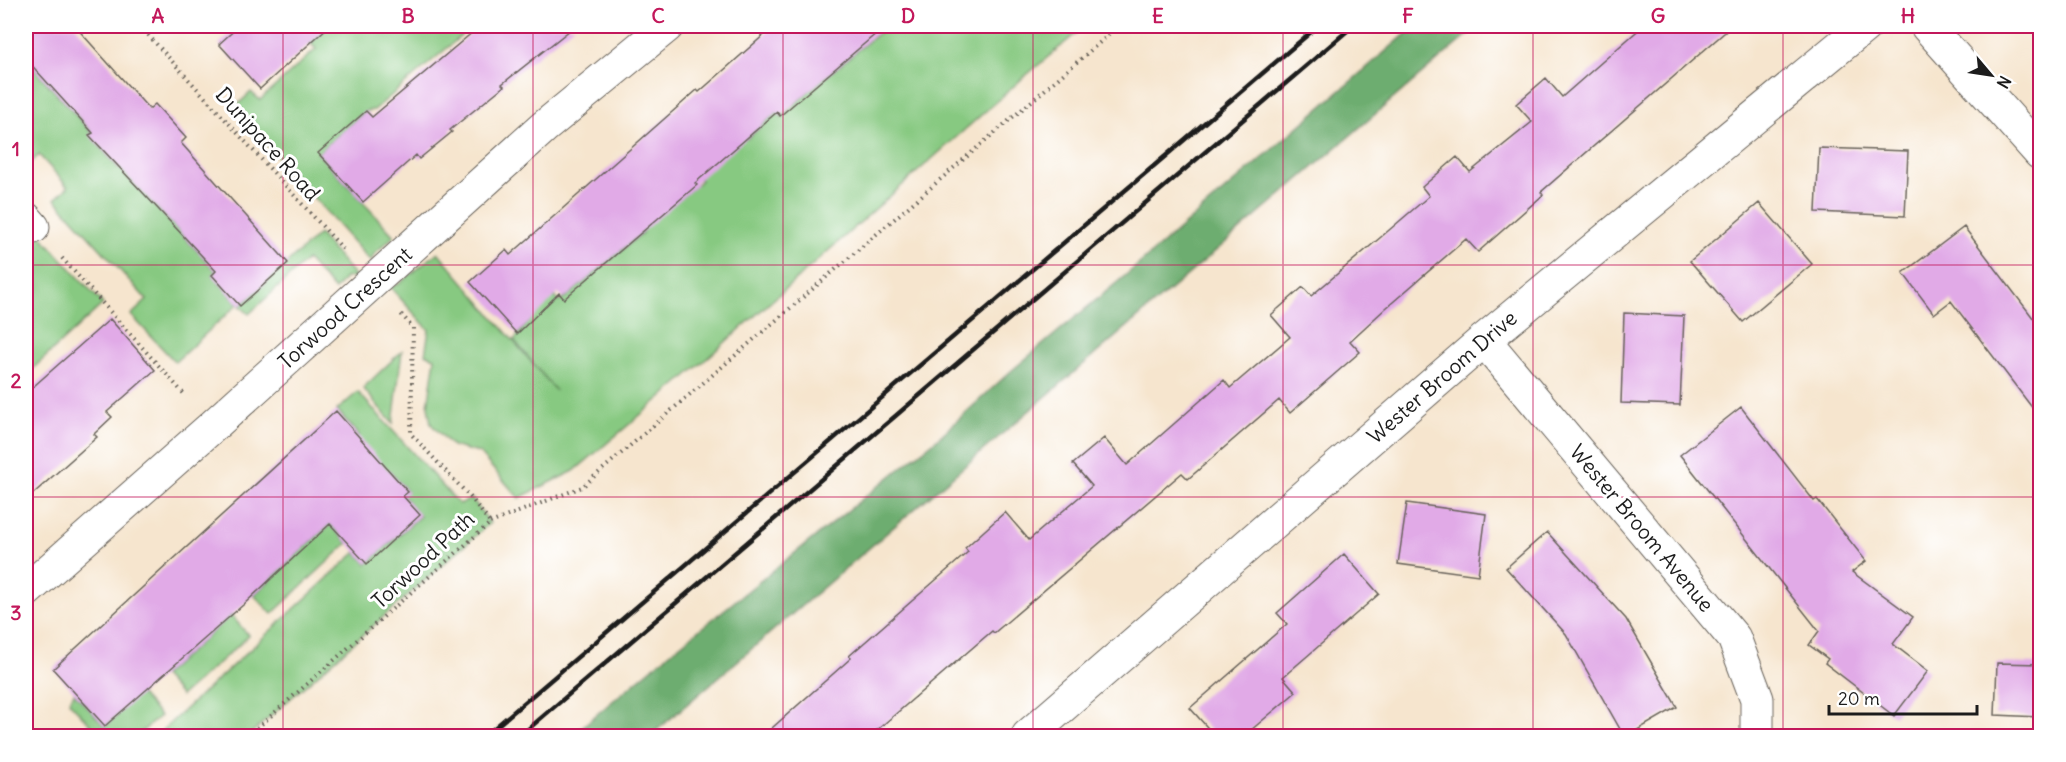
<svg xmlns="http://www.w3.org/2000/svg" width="2066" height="762" font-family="Delius,sans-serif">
	<rect width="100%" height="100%" fill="#fff"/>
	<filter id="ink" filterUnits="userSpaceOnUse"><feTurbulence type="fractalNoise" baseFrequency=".0167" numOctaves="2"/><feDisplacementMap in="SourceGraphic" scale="12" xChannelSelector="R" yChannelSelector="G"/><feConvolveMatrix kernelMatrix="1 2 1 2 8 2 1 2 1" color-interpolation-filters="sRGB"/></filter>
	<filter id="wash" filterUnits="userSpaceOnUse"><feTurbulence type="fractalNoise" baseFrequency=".008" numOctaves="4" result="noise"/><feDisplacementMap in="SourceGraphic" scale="24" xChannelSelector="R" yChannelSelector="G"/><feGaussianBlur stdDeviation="1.35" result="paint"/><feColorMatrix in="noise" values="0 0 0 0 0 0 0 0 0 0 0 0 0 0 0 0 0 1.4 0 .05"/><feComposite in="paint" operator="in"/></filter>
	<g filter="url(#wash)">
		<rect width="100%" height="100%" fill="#f6e5ce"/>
		<path fill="#87c981" stroke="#52724e" stroke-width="1.5" d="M 294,26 L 473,26 L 374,110 L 366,111 L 318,153 L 394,236 L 374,254 L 371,262 L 234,108 L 251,92 L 260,100 L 316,49 Z
			M 887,26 L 1085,26 L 1023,78 L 703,362 L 574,471 L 519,498 L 479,453 L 452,446 L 431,424 L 428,406 L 435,358 L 425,354 L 429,330 L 390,287 L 399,284 L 438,252 L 556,391 L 514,340 L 552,293 L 559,301 L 564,299 L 643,232 L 638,225 C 659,211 683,199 701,180 L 697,176 L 739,138 L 747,139 L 777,112 L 782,117 L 810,90 Z
			M 27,61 L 92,133 L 90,135 L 118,168 L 120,168 L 216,271 L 212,275 L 238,304 L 175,362 L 131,315 L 147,300 L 55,199 L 68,187 L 39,155 L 26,167 L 26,63 Z
			M 33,227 L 103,304 L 27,374 L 26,234 Z
			M 319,234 L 356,277 L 345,278 L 335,290 L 307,260 L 249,314 L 240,306 Z
			M 402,351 L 393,424 L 363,388 Z
			M 358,392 L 459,504 L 472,499 L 490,523 L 248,736 L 156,736 L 356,552 L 367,564 L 420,516 L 403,496 L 407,491 L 391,473 L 353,441 L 359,435 L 337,410 Z
			M 330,524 L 348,543 L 272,614 L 254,595 Z
			M 231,615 L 249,636 L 181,696 L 163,676 Z
			M 74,693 L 105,726 L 140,694 L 160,716 L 137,736 L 101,736 L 69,702 Z"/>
		<path fill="#6dad6f" stroke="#446446" stroke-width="1.5" d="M 1415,26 L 1478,26 L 650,736 L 571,736 L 659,662 L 937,439 L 1011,371 L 1139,264 Z"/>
		<g id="blocks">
			<path fill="#e1aae7" d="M 26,26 L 75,26 L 149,109 L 155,104 L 186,138 L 181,143 L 288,263 L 240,306 L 212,275 L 216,271 L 89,135 L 93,133 L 26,59 Z
				M 239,26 L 329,26 L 260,89 L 219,44 Z
				M 480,26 L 575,26 L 502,84 L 504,86 L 450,130 L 452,132 L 419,159 L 416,155 L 363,202 L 318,153 L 366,111 L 372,117 Z
				M 774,26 L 885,26 L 780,116 L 777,112 L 695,183 L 697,185 L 564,299 L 559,293 L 517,334 L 470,282 L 506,250 L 510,255 L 697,90 L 699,92 Z
				M 1643,26 L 1732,26 L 1541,192 L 1543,195 L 1478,252 L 1466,239 L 1386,308 L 1350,341 L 1360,352 L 1290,413 L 1279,400 L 1188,479 L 1182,473 L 994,633 L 992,631 L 870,736 L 763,736 L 851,658 L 849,656 L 968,552 L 965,548 L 1005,512 L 1029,540 L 1092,486 L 1073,464 L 1104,438 L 1127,465 L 1224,380 L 1230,388 L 1290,337 L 1271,315 L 1303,287 L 1311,296 L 1381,237 L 1429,196 L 1422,187 L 1457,157 L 1470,172 L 1532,122 L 1516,104 L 1546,78 L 1562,97 Z
				M 1819,148 L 1908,151 L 1905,216 L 1816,212 Z
				M 1759,203 L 1812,264 L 1743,322 L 1690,261 Z
				M 1964,227 L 2040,327 L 2040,418 L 1951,301 L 1934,314 L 1903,273 Z
				M 1624,313 L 1684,316 L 1680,405 L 1621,403 Z
				M 110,319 L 155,370 L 107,412 L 112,417 L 94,434 L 97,437 L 26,500 L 26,393 Z
				M 1741,407 L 1814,501 L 1817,499 L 1866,561 L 1852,572 L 1913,617 L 1893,644 L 1928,671 L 1894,716 L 1825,663 L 1828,659 L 1809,645 L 1819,631 L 1680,455 Z
				M 336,411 L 408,492 L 403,496 L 420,515 L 367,564 L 330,524 L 243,605 L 105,726 L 53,669 Z
				M 1407,503 L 1486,514 L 1478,575 L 1398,564 Z
				M 1547,532 L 1626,619 L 1677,707 L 1627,736 L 1624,736 L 1566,634 L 1506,568 Z
				M 1344,554 L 1379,594 L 1283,677 L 1296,692 L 1244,736 L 1215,736 L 1190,708 L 1287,624 L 1277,613 Z
				M 1997,663 L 2040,664 L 2040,717 L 1995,715 Z"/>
		</g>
	</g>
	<g filter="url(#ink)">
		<use href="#blocks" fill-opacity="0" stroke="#68625a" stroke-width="1.5"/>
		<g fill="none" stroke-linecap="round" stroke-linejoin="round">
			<defs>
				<path id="minor" d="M 1927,26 L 2040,153
					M 26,219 L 33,227
					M 1484,340 L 1734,638 L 1757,699 L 1757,736
					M 26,591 L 213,426 L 544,127 L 667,26
					M 1028,736 L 1484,340 L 1865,26"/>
			</defs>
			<use href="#minor" stroke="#68625a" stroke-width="35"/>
			<path stroke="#68625a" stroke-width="4" stroke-dasharray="1.5 4.5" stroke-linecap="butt" d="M 140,26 L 344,250
				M 62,258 L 185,395
				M 490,523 L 582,487 L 1119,26
				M 248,736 L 490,523 L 472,499 L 411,434 L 413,328 L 401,314"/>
			<use href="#minor" stroke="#fff" stroke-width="33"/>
			<path stroke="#1c1c1c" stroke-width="4.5" d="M 485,736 L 1318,26
				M 520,736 L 1353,26"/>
		</g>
	</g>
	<path fill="none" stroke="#c2185b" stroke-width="1.5" stroke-opacity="0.55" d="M 283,26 L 283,736M 533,26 L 533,736M 783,26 L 783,736M 1033,26 L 1033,736M 1283,26 L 1283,736M 1533,26 L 1533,736M 1783,26 L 1783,736M 26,265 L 2040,265M 26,497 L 2040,497"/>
	<g text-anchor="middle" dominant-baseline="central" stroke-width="6" stroke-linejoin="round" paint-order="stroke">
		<g font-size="21" fill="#1c1c1c" stroke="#fff">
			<text transform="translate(268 144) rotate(48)">Dunipace Road</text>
			<text transform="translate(345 308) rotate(-42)">Torwood Crescent</text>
			<text transform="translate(1442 377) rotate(-41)">Wester Broom Drive</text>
			<text transform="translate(1642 528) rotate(50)">Wester Broom Avenue</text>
			<text transform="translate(423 560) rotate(-43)">Torwood Path</text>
		</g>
	</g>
	<rect width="2066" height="762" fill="none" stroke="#fff" stroke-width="66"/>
	<g transform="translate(1991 75) rotate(119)" stroke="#ffffff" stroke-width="4.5" paint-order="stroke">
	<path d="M0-4.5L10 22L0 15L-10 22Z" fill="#1c1c1c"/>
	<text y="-9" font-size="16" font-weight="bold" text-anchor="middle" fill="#1c1c1c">N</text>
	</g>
	<path d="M1829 705v9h148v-9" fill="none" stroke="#1c1c1c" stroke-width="3"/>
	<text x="1838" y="705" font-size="18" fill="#1c1c1c" stroke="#ffffff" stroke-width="4.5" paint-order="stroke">20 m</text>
	<rect x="33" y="33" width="2000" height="696" fill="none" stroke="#c2185b" stroke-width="2"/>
	<g font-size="20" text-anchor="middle" font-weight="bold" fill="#c2185b">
		<text x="158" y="23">A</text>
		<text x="408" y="23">B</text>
		<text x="658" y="23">C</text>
		<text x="908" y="23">D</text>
		<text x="1158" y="23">E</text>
		<text x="1408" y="23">F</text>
		<text x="1658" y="23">G</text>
		<text x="1908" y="23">H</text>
		<text x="16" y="156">1</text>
		<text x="16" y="388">2</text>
		<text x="16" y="620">3</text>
	</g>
</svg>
